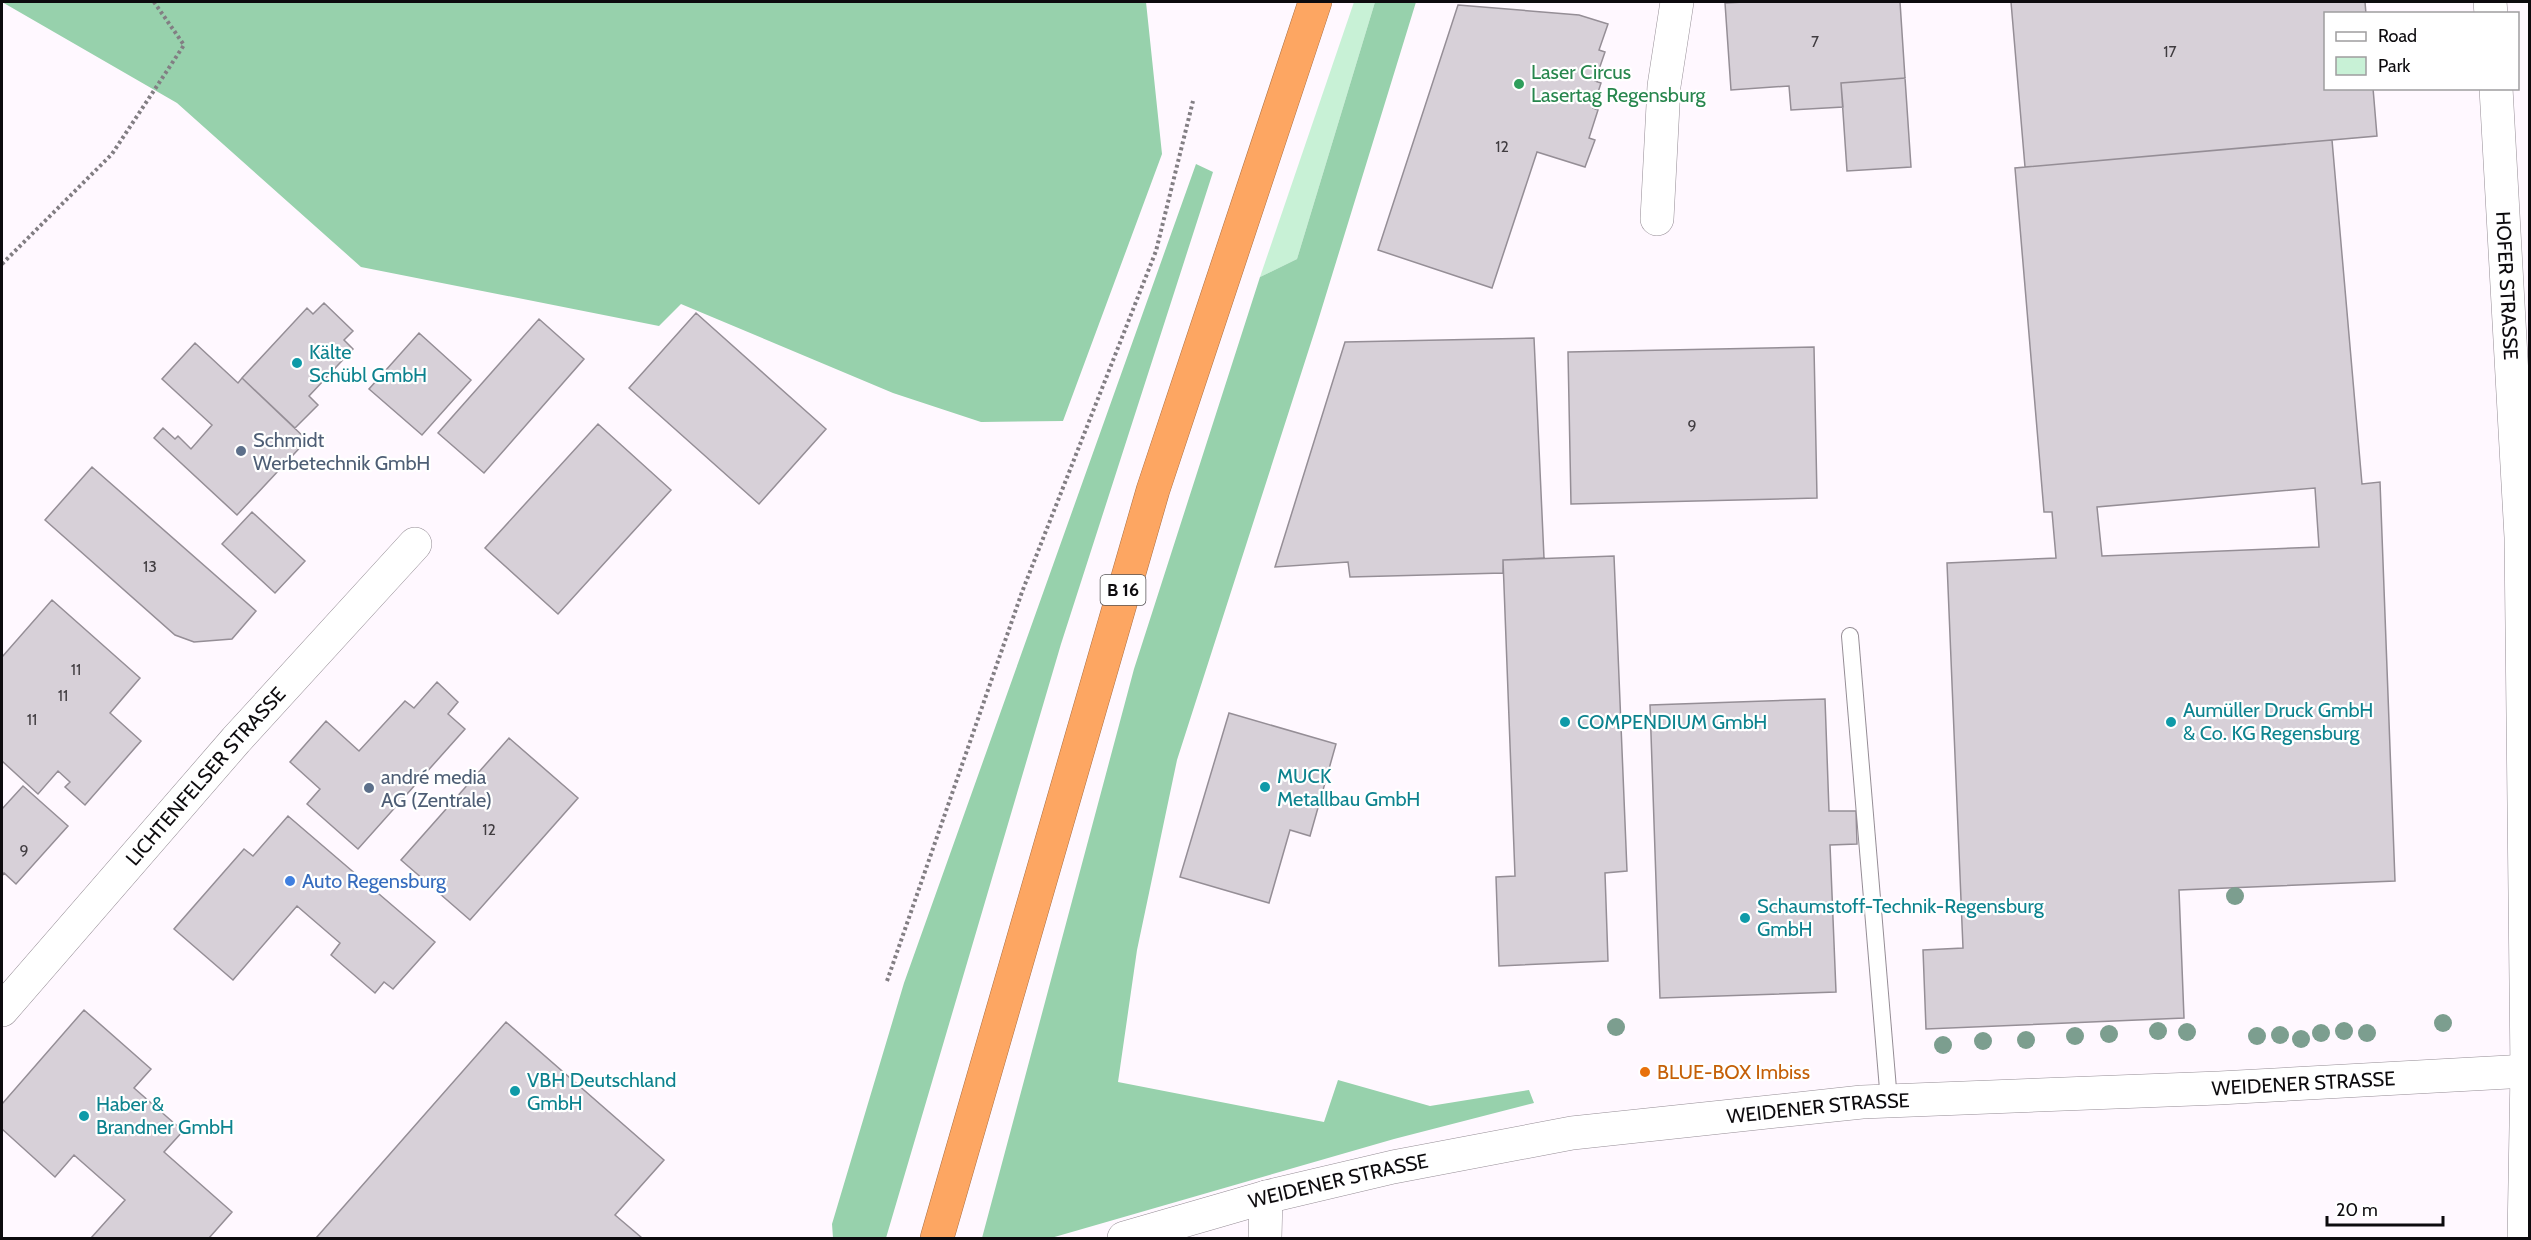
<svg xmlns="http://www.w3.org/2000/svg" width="2531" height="1240" font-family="Cabin,sans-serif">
	<rect width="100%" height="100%" fill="#fff8ff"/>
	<path fill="#c8f1d6" d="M 1354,2 L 1375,2 L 1297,259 L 1260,277 Z"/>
	<path fill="#97d1ac" d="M 2,2 L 1146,2 L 1162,154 L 1063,421 L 981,422 L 893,393 L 681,304 L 659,326 L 361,267 L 177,103 Z
		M 1375,2 L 1416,2 L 1317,324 L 1177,760 L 1137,950 L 1118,1082 L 1324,1122 L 1338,1080 L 1430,1106 L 1529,1090 L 1534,1103 L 1394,1139 L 1051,1238 L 982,1238 L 1134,669 L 1260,277 L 1297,259 Z
		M 1196,164 L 1213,172 L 1061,644 L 886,1238 L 833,1238 L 832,1224 L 904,983 Z"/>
	<path fill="#d7d0d8" stroke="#958e96" stroke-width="1.5" fill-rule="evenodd" d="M 1744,2 L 1900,2 L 1905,78 L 1841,83 L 1843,107 L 1791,110 L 1789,86 L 1731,90 L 1725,3 Z
		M 2011,2 L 2365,2 L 2366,14 L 2326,14 L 2326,88 L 2373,88 L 2377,136 L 2025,167 Z
		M 1458,5 L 1579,15 L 1608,24 L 1599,50 L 1605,52 L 1595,81 L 1601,83 L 1593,108 L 1598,110 L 1589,138 L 1595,140 L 1585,167 L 1537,152 L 1492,288 L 1378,250 Z
		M 1905,78 L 1911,167 L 1847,171 L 1841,83 Z
		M 2332,140 L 2362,484 L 2380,482 L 2395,881 L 2179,890 L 2184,1018 L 1926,1029 L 1923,950 L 1963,948 L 1947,563 L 2056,558 L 2052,512 L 2044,512 L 2015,168 ZM 2315,488 L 2319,547 L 2102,556 L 2097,507 Z
		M 324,303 L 353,331 L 344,340 L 353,349 L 309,396 L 318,405 L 295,428 L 242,378 L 307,308 L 313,314 Z
		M 696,313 L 826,429 L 759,504 L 629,388 Z
		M 539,319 L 584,359 L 484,473 L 438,433 Z
		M 419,333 L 471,380 L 422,435 L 369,389 Z
		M 1534,338 L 1544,558 L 1503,560 L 1503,573 L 1350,577 L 1348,562 L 1275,567 L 1345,342 Z
		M 195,343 L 238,383 L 242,378 L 307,440 L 237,515 L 154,438 L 163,428 L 175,439 L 178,436 L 191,449 L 212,425 L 162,379 Z
		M 1814,347 L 1817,498 L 1571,504 L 1568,352 Z
		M 598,424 L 671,490 L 558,614 L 485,548 Z
		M 92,467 L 256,611 L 232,639 L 194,642 L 175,635 L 45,520 Z
		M 252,512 L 305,561 L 275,593 L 222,544 Z
		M 1614,556 L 1627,871 L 1605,873 L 1608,961 L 1499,966 L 1496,877 L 1515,876 L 1503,560 Z
		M 52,600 L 140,678 L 110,713 L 141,741 L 85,805 L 65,787 L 70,782 L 58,771 L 38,794 L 2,761 L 2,657 Z
		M 437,682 L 458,702 L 448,714 L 465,729 L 358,849 L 307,804 L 320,789 L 290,762 L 326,721 L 359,751 L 405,701 L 414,708 Z
		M 1825,699 L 1829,811 L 1856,811 L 1857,844 L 1830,845 L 1836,992 L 1660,998 L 1650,705 Z
		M 1229,713 L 1336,744 L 1310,836 L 1290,830 L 1269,903 L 1180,877 Z
		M 509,738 L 578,798 L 470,920 L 401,860 Z
		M 23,786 L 68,826 L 16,884 L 4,873 L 2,876 L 2,809 Z
		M 288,816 L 435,942 L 393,989 L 384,982 L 375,993 L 331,955 L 340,943 L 297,906 L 233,980 L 174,929 L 244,849 L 253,856 Z
		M 84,1010 L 151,1069 L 134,1088 L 183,1131 L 164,1152 L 232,1212 L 209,1238 L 91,1238 L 125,1200 L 74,1155 L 55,1177 L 2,1129 L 2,1104 Z
		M 506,1022 L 664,1160 L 615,1215 L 642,1238 L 316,1238 Z"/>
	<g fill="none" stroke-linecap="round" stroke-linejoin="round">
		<defs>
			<path id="lane" d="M 1850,636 L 1889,1101"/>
			<g id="street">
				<path d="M 2490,2 L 2491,14"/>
				<path id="s1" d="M 2496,88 L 2521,537 L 2527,1071 L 2524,1238"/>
				<path d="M 1657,219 L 1664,86 L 1677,2"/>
				<path id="s2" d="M 2,1010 L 236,740 L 415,544"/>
				<path id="s3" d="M 1124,1238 L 1266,1197 L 1393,1167 L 1572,1133 L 1862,1102 L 2219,1088 L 2527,1071"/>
				<path d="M 1265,1238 L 1266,1197"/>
			</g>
			<path id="highway" d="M 937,1238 L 1153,490 L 1315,2"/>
		</defs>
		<use href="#lane" stroke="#958d95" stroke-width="18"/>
		<use href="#street" stroke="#958d95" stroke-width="34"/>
		<use href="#highway" stroke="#a97045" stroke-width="34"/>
		<path stroke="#827e83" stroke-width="4" stroke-dasharray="3 3" stroke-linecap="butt" d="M 2,264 L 112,154 L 184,45 L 154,2
			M 887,981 L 1022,592 L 1156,251 L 1193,101"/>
		<use href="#lane" stroke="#fff" stroke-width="16"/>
		<use href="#street" stroke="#fff" stroke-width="33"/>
		<use href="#highway" stroke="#fda662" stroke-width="33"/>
	</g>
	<g fill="#7c9e8f">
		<circle cx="2235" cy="896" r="9"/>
		<circle cx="2443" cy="1023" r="9"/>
		<circle cx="1616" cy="1027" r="9"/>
		<circle cx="2158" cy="1031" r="9"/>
		<circle cx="2344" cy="1031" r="9"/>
		<circle cx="2187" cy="1032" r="9"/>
		<circle cx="2321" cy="1033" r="9"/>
		<circle cx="2367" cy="1033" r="9"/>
		<circle cx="2109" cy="1034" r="9"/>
		<circle cx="2280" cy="1035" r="9"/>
		<circle cx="2075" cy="1036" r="9"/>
		<circle cx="2257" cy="1036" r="9"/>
		<circle cx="2301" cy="1039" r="9"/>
		<circle cx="2026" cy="1040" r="9"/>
		<circle cx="1983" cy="1041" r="9"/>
		<circle cx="1943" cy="1045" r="9"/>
	</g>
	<circle fill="#2e9e5b" stroke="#fff" stroke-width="2" cx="1519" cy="84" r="6"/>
	<g fill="#0f9aa8" stroke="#fff" stroke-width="2">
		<circle cx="297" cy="363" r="6"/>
		<circle cx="1565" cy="722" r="6"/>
		<circle cx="2171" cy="722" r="6"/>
		<circle cx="1265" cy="787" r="6"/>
		<circle cx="1745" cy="918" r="6"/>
		<circle cx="515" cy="1091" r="6"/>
		<circle cx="84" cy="1116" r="6"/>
	</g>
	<g fill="#5c6f8a" stroke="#fff" stroke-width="2">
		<circle cx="241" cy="451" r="6"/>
		<circle cx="369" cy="788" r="6"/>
	</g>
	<circle fill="#3f7fe0" stroke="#fff" stroke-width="2" cx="290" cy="881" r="6"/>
	<circle fill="#e8710a" stroke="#fff" stroke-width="2" cx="1645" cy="1072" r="6"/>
	<g text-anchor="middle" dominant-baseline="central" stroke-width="4.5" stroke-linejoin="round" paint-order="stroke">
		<g font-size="16" fill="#403c40">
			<text x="1815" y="41">7</text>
			<text x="2170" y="51">17</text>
			<text x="1502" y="146">12</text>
			<text x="1692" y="425">9</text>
			<text x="150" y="566">13</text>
			<text x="76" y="669">11</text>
			<text x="63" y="695">11</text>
			<text x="32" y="719">11</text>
			<text x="489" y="829">12</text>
			<text x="24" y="850">9</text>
		</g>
		<rect fill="#fff" stroke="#565456" stroke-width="1.5" x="1100.5" y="575" width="45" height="30" rx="4.5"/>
		<g font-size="18" font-weight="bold" fill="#0d0b0e">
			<text x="1123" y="590">B 16</text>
		</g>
		<g font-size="20" fill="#27864d" stroke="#fff" text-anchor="start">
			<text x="1531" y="72">Laser Circus<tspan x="1531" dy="23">Lasertag Regensburg</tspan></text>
		</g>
		<g font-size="20" fill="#0d0b0e" stroke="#fff">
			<text stroke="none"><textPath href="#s1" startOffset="198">HOFER STRASSE</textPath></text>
			<text stroke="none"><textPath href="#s2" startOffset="310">LICHTENFELSER STRASSE</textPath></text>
			<text stroke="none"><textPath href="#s3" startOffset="1194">WEIDENER STRASSE</textPath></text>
			<text stroke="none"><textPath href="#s3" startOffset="708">WEIDENER STRASSE</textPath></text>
			<text stroke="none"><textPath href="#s3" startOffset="222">WEIDENER STRASSE</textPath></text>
		</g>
		<g font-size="20" fill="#0d838f" stroke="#fff" text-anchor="start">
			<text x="309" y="352">Kälte<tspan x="309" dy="23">Schübl GmbH</tspan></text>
			<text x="2183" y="710">Aumüller Druck GmbH<tspan x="2183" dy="23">&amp; Co. KG Regensburg</tspan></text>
			<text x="1577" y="722">COMPENDIUM GmbH</text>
			<text x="1277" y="776">MUCK<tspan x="1277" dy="23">Metallbau GmbH</tspan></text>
			<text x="1757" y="906">Schaumstoff-Technik-Regensburg<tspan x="1757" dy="23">GmbH</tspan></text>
			<text x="527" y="1080">VBH Deutschland<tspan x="527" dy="23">GmbH</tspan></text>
			<text x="96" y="1104">Haber &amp;<tspan x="96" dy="23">Brandner GmbH</tspan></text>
		</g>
		<g font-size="20" fill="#4e5e75" stroke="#fff" text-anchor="start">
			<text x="253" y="440">Schmidt<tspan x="253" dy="23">Werbetechnik GmbH</tspan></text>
			<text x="381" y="777">andré media<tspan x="381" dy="23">AG (Zentrale)</tspan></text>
		</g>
		<g font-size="20" fill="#366cbe" stroke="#fff" text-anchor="start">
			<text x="302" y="881">Auto Regensburg</text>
		</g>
		<g font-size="20" fill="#c56008" stroke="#fff" text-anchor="start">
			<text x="1657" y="1072">BLUE-BOX Imbiss</text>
		</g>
	</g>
	<rect width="2531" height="1240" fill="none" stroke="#0d0b0e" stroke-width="6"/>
	<rect x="2324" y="12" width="195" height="78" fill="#ffffff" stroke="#9e9d9f" stroke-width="1.5"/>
	<rect x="2336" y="32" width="30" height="9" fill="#ffffff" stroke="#9e9d9f" stroke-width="1.5"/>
	<text x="2378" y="42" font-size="18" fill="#0d0b0e">Road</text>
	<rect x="2336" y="57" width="30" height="18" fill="#c8f1d6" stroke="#9e9d9f" stroke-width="1.5"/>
	<text x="2378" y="72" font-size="18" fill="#0d0b0e">Park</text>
	<path d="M2327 1216v9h116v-9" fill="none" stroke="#0d0b0e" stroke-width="3"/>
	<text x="2336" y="1216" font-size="18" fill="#0d0b0e" stroke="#ffffff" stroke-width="4.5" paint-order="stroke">20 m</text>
</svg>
